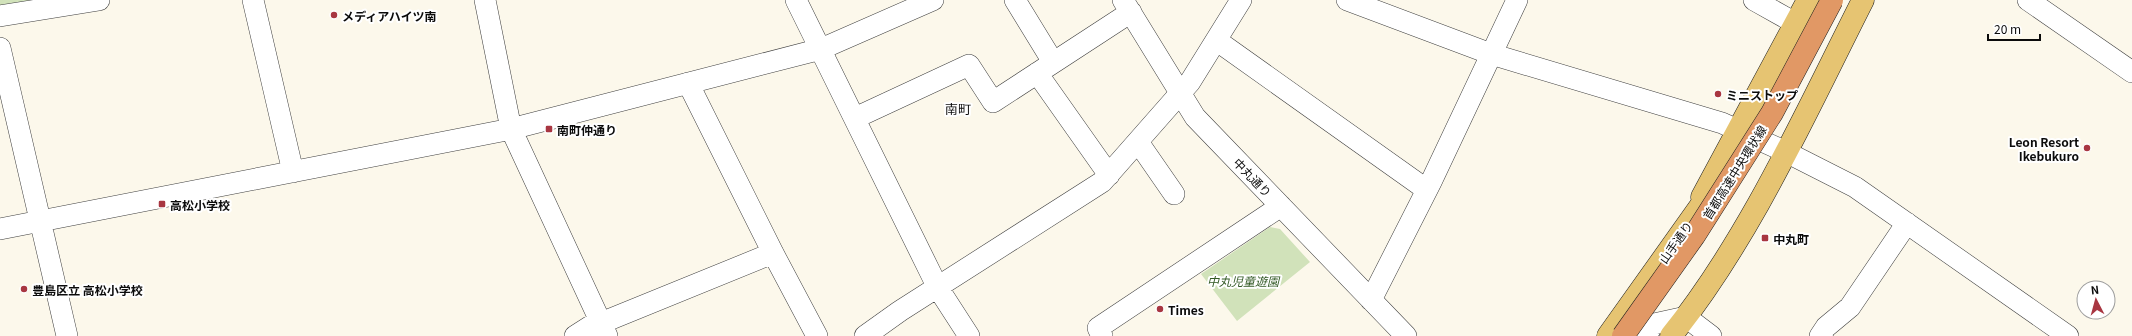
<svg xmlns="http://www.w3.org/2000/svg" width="2132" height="336" font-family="Georgia,'Noto Sans JP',serif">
	<rect width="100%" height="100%" fill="#fcf8eb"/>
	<path fill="#d1e2ba" d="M 0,0 L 35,0 L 0,8 Z
		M 1270,227 L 1280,229 L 1310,262 L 1237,321 L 1201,274 Z"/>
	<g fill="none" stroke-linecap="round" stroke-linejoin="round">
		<defs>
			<path id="minor" d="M 253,0 L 293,172
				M 485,0 L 511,129 L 607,336
				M 796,0 L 938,288 L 969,336
				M 1015,0 L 1053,62
				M 1123,0 L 1195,117 L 1406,336
				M 1347,0 L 1491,54 L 1722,123 L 1786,152 L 1855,187 L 2068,336
				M 1754,0 L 1795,23
				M 2028,0 L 2132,72
				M 0,16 L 99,0
				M 1216,40 L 1427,190
				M 0,48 L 67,336
				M 1037,73 L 1109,175
				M 688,83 L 773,253 L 817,336
				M 855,118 L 969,65 L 993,102 L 1131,12
				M 1138,142 L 1174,194
				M 0,229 L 511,129 L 821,49 L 933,0
				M 1371,300 L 1431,182 L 1517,0
				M 601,323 L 773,253
				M 575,336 L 600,320
				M 865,336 L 900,311 L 1102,182 L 1190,82 L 1241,0
				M 1102,336 L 1098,328 L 1281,206
				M 1645,336 L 1654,324 L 1686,317 L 1711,336
				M 1820,336 L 1826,327 L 1850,307 L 1907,223"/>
			<path id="major" d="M 1702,197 L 1808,0
				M 1608,336 L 1714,187
				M 1671,336 C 1750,238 1806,112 1863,0"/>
		</defs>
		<use href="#minor" stroke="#3e3e3e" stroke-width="22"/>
		<use href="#major" stroke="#1c1c1c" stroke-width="23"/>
		<use href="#minor" stroke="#fff" stroke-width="21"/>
		<use href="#major" stroke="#e6c472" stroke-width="22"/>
		<defs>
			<path id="highway-bridge" d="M 1623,336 L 1694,236 L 1772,113 L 1832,0"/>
		</defs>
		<use href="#highway-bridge" stroke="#1c1c1c" stroke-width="23" stroke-linecap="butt"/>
		<use href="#highway-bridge" stroke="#e19865" stroke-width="22"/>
	</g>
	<g fill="#a83641" stroke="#fff" stroke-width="1.5">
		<circle cx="334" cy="15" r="4"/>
		<circle cx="1718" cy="94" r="4"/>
		<rect x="545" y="125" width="8" height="8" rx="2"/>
		<circle cx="2087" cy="148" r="4"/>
		<rect x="158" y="200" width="8" height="8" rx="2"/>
		<rect x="1761" y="234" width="8" height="8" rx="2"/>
		<circle cx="24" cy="289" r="4"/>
		<circle cx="1160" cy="309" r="4"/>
	</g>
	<g text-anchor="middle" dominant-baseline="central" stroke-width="4" stroke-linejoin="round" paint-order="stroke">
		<g font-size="12" font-weight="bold" fill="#0b0b0b" stroke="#fff" text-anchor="start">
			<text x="342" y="15">メディアハイツ南</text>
			<text x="1726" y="94">ミニストップ</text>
			<text x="557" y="129">南町仲通り</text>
			<text x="2079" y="141" text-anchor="end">Leon Resort<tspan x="2079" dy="14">Ikebukuro</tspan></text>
			<text x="170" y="204">高松小学校</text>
			<text x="1773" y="238">中丸町</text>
			<text x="32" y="289">豊島区立 高松小学校</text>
			<text x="1168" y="309">Times</text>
		</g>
		<g font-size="12" fill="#0b0b0b" stroke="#fff">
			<text transform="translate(1734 172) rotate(-58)">首都高速中央環状線</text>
			<text transform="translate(1253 177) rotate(46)">中丸通り</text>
			<text transform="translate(1675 242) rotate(-55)">山手通り</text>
		</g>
		<g font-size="12" font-style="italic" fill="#325925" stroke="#fff">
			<text x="1243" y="280">中丸児童遊園</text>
		</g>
		<g font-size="13" fill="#0b0b0b" stroke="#fff">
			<text x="958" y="108">南町</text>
		</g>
	</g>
	<g transform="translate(2096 300) rotate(354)"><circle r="19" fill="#ffffff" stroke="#9d9d9d"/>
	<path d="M0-3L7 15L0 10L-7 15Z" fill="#a83641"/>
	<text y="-6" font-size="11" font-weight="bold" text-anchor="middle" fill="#0b0b0b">N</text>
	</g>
	<path d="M1988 34v6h52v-6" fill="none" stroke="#0b0b0b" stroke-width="2"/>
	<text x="1994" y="34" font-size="12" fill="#0b0b0b" stroke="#ffffff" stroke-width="3" paint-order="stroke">20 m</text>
</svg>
